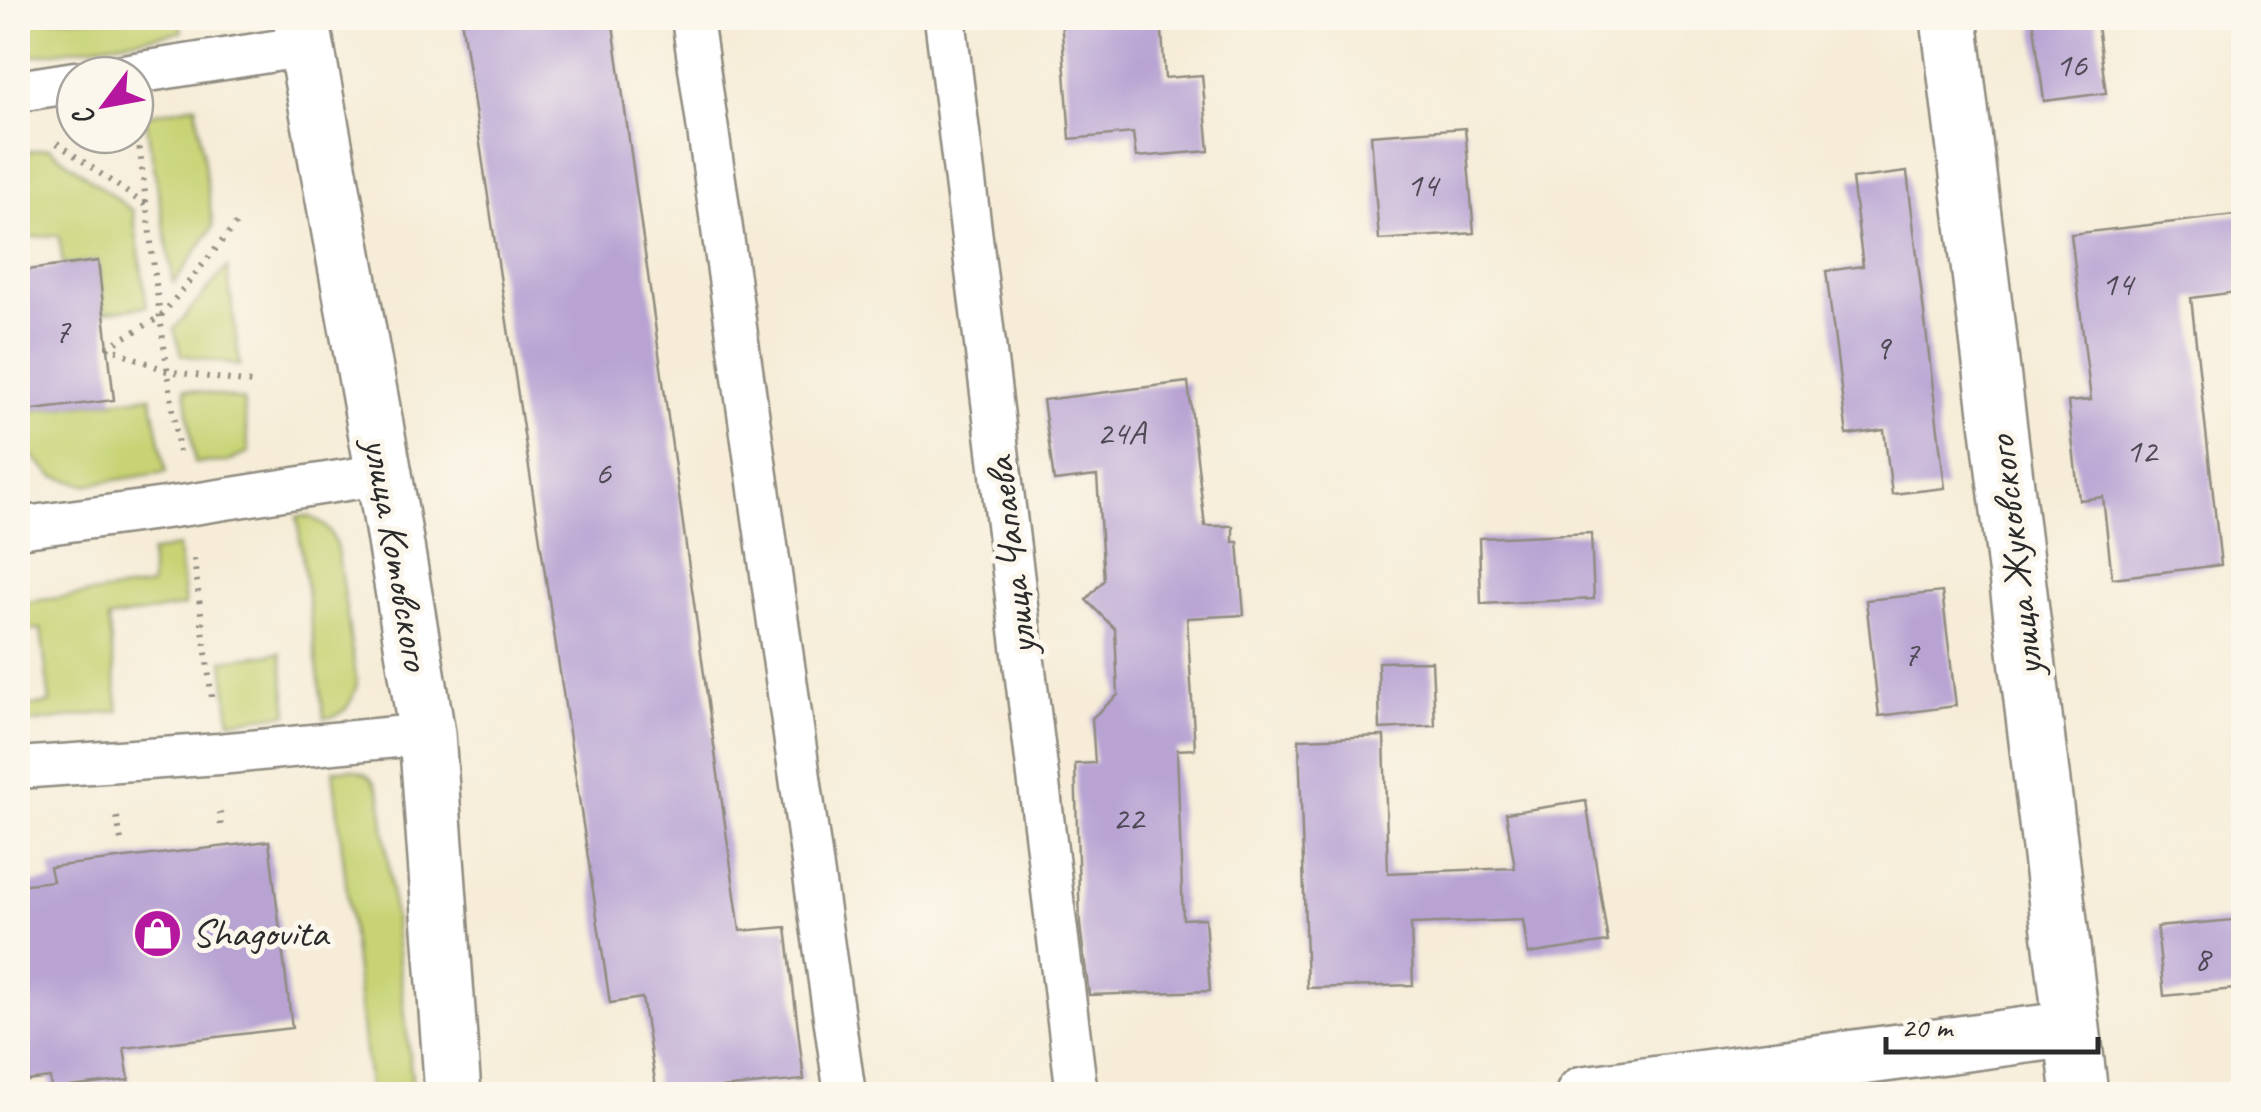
<svg xmlns="http://www.w3.org/2000/svg" width="2261" height="1112" font-family="Caveat,sans-serif">
	<rect width="100%" height="100%" fill="#fbf7ec"/>
	<filter id="ink" filterUnits="userSpaceOnUse"><feTurbulence type="fractalNoise" baseFrequency=".01" numOctaves="2"/><feDisplacementMap in="SourceGraphic" scale="20" xChannelSelector="R" yChannelSelector="G"/><feConvolveMatrix kernelMatrix="1 2 1 2 8 2 1 2 1" color-interpolation-filters="sRGB"/></filter>
	<filter id="wash" filterUnits="userSpaceOnUse"><feTurbulence type="fractalNoise" baseFrequency=".0048" numOctaves="4" result="noise"/><feDisplacementMap in="SourceGraphic" scale="40" xChannelSelector="R" yChannelSelector="G"/><feGaussianBlur stdDeviation="2.25" result="paint"/><feColorMatrix in="noise" values="0 0 0 0 0 0 0 0 0 0 0 0 0 0 0 0 0 1.4 0 .05"/><feComposite in="paint" operator="in"/></filter>
	<g filter="url(#wash)">
		<rect width="100%" height="100%" fill="#f6ecd7"/>
		<path fill="#c7d375" stroke="#797f50" stroke-width="2.5" d="M 18,18 L 180,18 L 182,32 L 18,58 Z
			M 196,105 L 213,227 L 174,284 L 145,115 Z
			M 49,148 L 133,211 L 147,306 L 104,312 L 98,261 L 63,265 L 59,235 L 28,238 L 18,153 Z
			M 227,267 L 240,366 L 182,355 L 174,329 Z
			M 185,389 L 243,400 L 249,452 L 228,462 L 195,463 Z
			M 151,396 L 166,472 L 85,485 L 53,476 L 18,442 L 18,412 Z
			M 307,516 C 325,522 331,531 337,548 L 357,684 C 352,702 346,717 324,718 L 297,517 Z
			M 178,546 L 185,606 L 108,619 L 119,711 L 28,723 L 25,707 L 50,703 L 41,629 L 18,631 L 18,603 L 151,586 L 151,553 Z
			M 281,653 L 288,714 L 230,721 L 223,660 Z
			M 350,769 C 369,773 375,779 381,797 L 412,1080 L 412,1089 L 409,1094 L 370,1094 L 333,770 Z"/>
		<g id="blocks">
			<path fill="#b8a3d3" d="M 461,18 L 612,18 L 740,931 L 786,927 L 804,1080 L 657,1094 L 642,998 L 610,1003 Z
				M 1061,18 L 1161,18 L 1165,78 L 1202,75 L 1209,151 L 1136,157 L 1133,133 L 1070,139 Z
				M 2033,18 L 2096,18 L 2106,93 L 2044,101 Z
				M 1465,128 L 1474,233 L 1379,240 L 1371,135 Z
				M 1907,172 L 1945,488 L 1892,494 L 1884,430 L 1847,435 L 1826,271 L 1863,266 L 1852,179 Z
				M 2244,214 L 2244,291 L 2191,298 L 2221,565 L 2112,578 L 2103,497 L 2079,500 L 2068,402 L 2091,400 L 2071,234 Z
				M 98,261 L 114,400 L 18,412 L 18,271 Z
				M 1188,382 L 1205,526 L 1233,526 L 1233,542 L 1238,542 L 1244,615 L 1187,618 L 1195,749 L 1177,750 L 1183,919 L 1205,918 L 1210,991 L 1089,995 L 1080,925 L 1075,764 L 1095,763 L 1092,718 L 1118,695 L 1115,629 L 1086,600 L 1104,580 L 1097,476 L 1054,481 L 1043,400 Z
				M 1591,533 L 1594,599 L 1481,604 L 1479,538 Z
				M 1942,592 L 1956,706 L 1879,716 L 1866,600 Z
				M 1432,661 L 1435,726 L 1380,729 L 1378,662 Z
				M 1384,736 L 1388,873 L 1515,868 L 1506,813 L 1586,801 L 1608,942 L 1528,954 L 1523,920 L 1411,924 L 1413,985 L 1307,988 L 1299,739 Z
				M 269,841 L 292,1028 L 124,1048 L 129,1080 L 51,1089 L 50,1078 L 18,1082 L 18,885 L 53,881 L 50,867 Z
				M 2244,919 L 2244,988 L 2164,996 L 2157,927 Z"/>
		</g>
	</g>
	<g filter="url(#ink)">
		<use href="#blocks" fill-opacity="0" stroke="#908c81" stroke-width="2.5"/>
		<g fill="none" stroke-linecap="round" stroke-linejoin="round">
			<defs>
				<path id="lane" d="M 692,18 L 845,1094
					M 945,18 L 1077,1094
					M 123,75 L 306,46
					M 18,91 L 75,82
					M 18,528 L 187,505 L 384,474
					M 18,768 L 219,754 L 427,734"/>
				<path id="street" d="M 1949,18 L 2080,1094
					M 1584,1094 L 2072,1029"/>
				<path id="secondary" d="M 301,18 L 384,474 L 427,734 L 453,1094"/>
			</defs>
			<use href="#lane" stroke="#908c81" stroke-width="45"/>
			<use href="#street" stroke="#908c81" stroke-width="60"/>
			<use href="#secondary" stroke="#908c81" stroke-width="60"/>
			<path stroke="#908c81" stroke-width="6" stroke-dasharray="2.5 8" stroke-linecap="butt" d="M 137,127 L 160,317 L 179,452
				M 57,143 L 145,205
				M 236,224 L 160,317 L 108,347 L 167,371 L 258,384
				M 194,559 L 212,700
				M 220,812 L 221,830
				M 117,817 L 122,847"/>
			<use href="#lane" stroke="#fff" stroke-width="40"/>
			<use href="#street" stroke="#fff" stroke-width="55"/>
			<use href="#secondary" stroke="#fff" stroke-width="55"/>
		</g>
	</g>
	<defs>
		<symbol id="shop-disc" viewBox="-11 -11 22 22"><circle r="9.5" fill="#b5179e" stroke="#fbf7ec"/><path d="M-5-2.5h2.3a2.7 3.5 0 0 1 5.4 0H5L5.5 6h-11ZM-1.5-2.5h3a1.5 2.3 0 0 0-3 0Z" fill="#fff"/></symbol>
	</defs>
	<g fill-rule="evenodd">
		<use href="#shop-disc" x="130" y="906" width="55" height="55"/>
	</g>
	<g text-anchor="middle" dominant-baseline="central" stroke-width="10" stroke-linejoin="round" paint-order="stroke">
		<g font-size="35" fill="#4e4955">
			<text x="2071" y="64">16</text>
			<text x="1422" y="184">14</text>
			<text x="2117" y="283">14</text>
			<text x="62" y="330">7</text>
			<text x="1882" y="347">9</text>
			<text x="1121" y="432">24А</text>
			<text x="2141" y="450">12</text>
			<text x="603" y="472">6</text>
			<text x="1911" y="653">7</text>
			<text x="1128" y="817">22</text>
			<text x="2202" y="958">8</text>
		</g>
		<g font-size="40" fill="#2b2b2b" stroke="#fbf7ec">
			<text transform="translate(397 554) rotate(80)">улица Котовского</text>
			<text transform="translate(1011 556) rotate(-97)">улица Чапаева</text>
			<text transform="translate(2015 556) rotate(-97)">улица Жуковского</text>
		</g>
		<g font-size="40" fill="#2b2b2b" stroke="#fbf7ec" text-anchor="start">
			<text x="192" y="933">Shagovita</text>
		</g>
	</g>
	<rect width="2261" height="1112" fill="none" stroke="#fbf7ec" stroke-width="60"/>
	<g transform="translate(105 105) rotate(238)"><circle r="48" fill="#fbf7ec" stroke="#a8a59f" stroke-width="2.5"/>
	<path d="M0-8L18 38L0 25L-18 38Z" fill="#b5179e"/>
	<text y="-15" font-size="28" font-weight="bold" text-anchor="middle" fill="#2b2b2b">С</text>
	</g>
	<path d="M1886 1037v15h212v-15" fill="none" stroke="#2b2b2b" stroke-width="5"/>
	<text x="1901" y="1037" font-size="30" fill="#2b2b2b" stroke="#fbf7ec" stroke-width="8" paint-order="stroke">20 m</text>
</svg>
